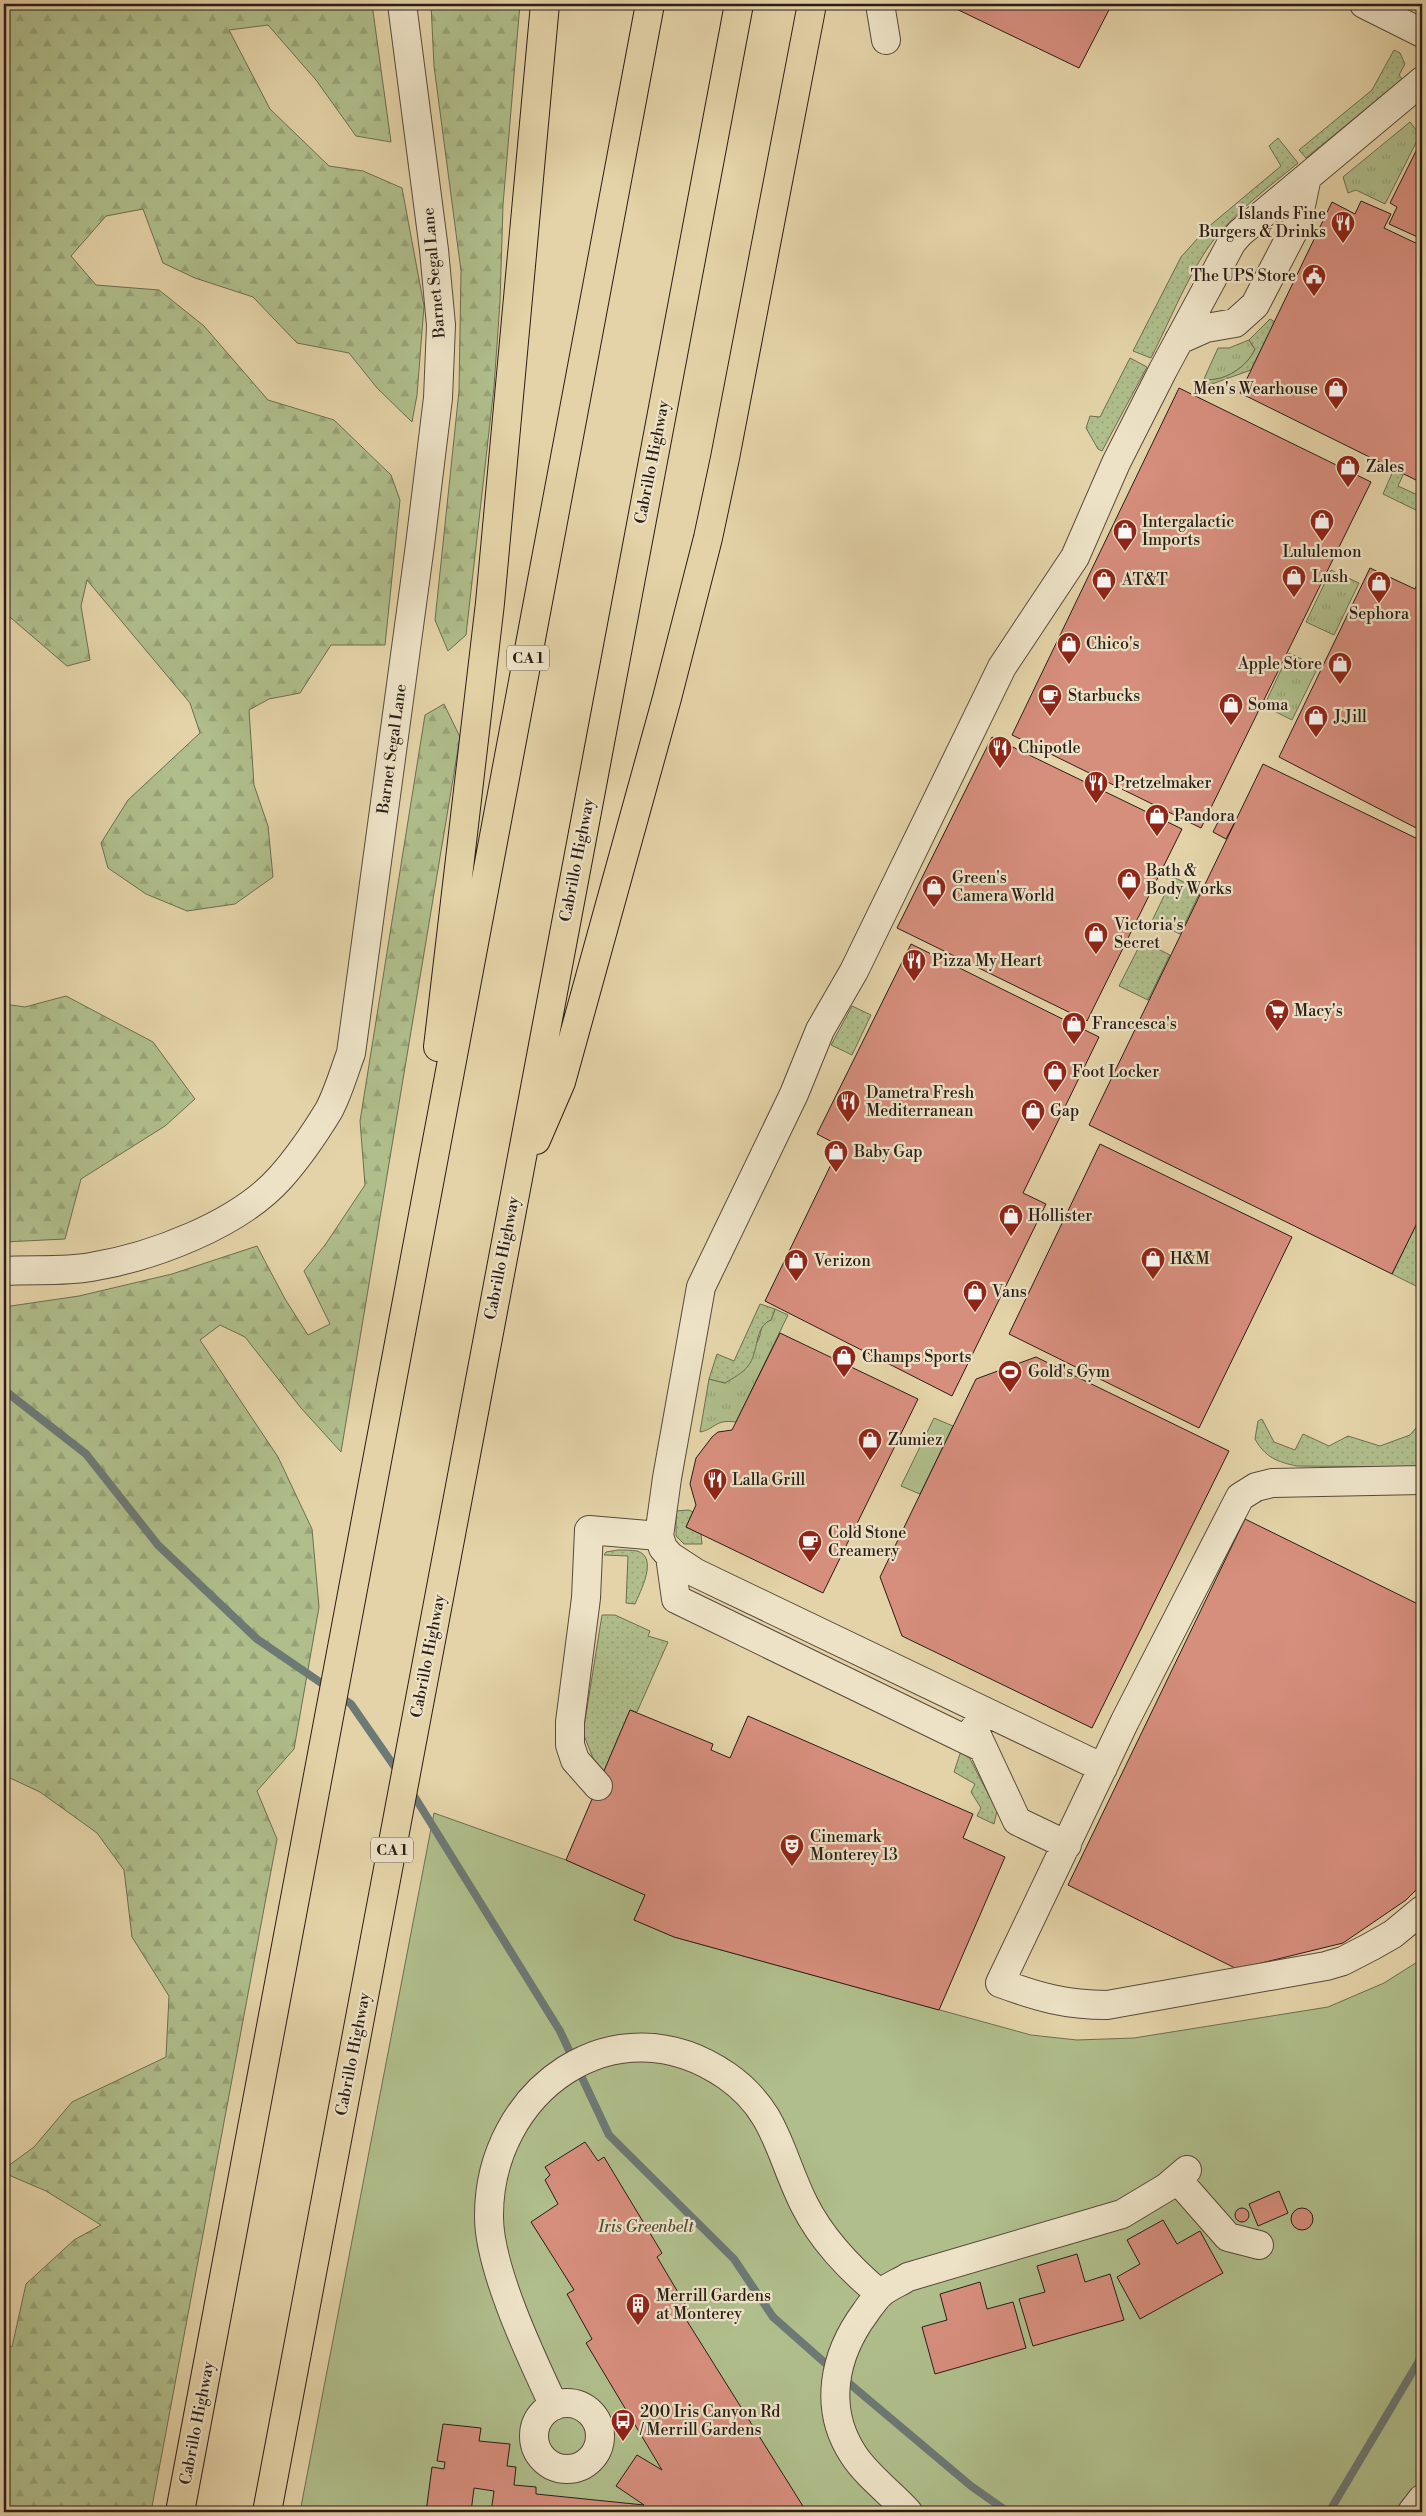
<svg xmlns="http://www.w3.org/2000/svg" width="1426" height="2516" font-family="'Libre Bodoni',serif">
	<defs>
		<pattern id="grass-tufts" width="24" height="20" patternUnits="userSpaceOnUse" patternTransform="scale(1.25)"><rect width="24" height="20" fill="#afbe8b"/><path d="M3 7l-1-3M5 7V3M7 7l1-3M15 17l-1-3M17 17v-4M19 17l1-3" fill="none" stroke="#97a377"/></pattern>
		<pattern id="forest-firs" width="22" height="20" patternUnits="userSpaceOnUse" patternTransform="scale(1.25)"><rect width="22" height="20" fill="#afbe8b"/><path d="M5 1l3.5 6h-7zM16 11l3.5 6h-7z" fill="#97a377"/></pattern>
		<pattern id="garden-dots" width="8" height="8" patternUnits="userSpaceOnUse" patternTransform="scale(1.25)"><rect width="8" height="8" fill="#afbe8b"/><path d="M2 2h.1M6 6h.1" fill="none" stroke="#97a377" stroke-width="1.8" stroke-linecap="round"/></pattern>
	</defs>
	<rect width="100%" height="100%" fill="#e4d3a8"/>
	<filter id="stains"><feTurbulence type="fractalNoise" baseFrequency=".004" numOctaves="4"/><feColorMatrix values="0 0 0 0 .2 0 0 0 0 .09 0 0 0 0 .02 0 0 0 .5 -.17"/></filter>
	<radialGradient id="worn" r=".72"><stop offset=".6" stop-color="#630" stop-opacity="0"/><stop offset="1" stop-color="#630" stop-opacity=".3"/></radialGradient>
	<path fill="url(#grass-tufts)" stroke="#6c6e51" d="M 1410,122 L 1420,135 L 1385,204 L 1356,190 L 1348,193 L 1343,177 Z
		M 1249,340 L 1255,349 C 1248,366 1224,383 1204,379 L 1218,348 L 1229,348 Z
		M 1331,570 L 1359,583 L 1334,635 L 1306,622 Z
		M 1289,653 L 1318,667 L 1292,720 L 1264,706 Z
		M 775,1309 L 788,1315 L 736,1422 C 714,1419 716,1429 700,1432 L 709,1379 L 725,1383 C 736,1370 749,1356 757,1342 C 763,1333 758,1324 771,1320 Z"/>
	<path fill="url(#forest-firs)" stroke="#6c6e51" d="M 4,4 L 372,4 L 391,142 L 356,136 L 316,80 L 268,25 L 229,30 L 270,109 L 329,166 L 363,171 L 402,188 L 424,306 L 417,395 L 412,422 L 377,388 L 349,353 L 297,343 L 253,297 L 195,278 L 163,263 L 143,209 L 106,216 L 71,256 L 96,285 L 159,290 L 204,326 L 268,400 L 334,420 L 391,475 L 400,500 L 385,645 L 331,645 L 300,693 L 269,699 L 249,710 L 254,785 L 268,826 L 273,877 L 235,904 L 187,911 L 146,894 L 108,868 L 101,843 L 128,800 L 200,733 L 190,703 L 87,580 L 81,606 L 90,660 L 67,666 L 4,612 Z
		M 431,4 L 520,4 L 503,205 L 500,302 L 494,387 L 466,635 L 448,651 L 435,620 L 459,391 L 461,271 L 434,66 Z
		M 444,704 L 460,737 L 341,1452 L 301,1408 L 245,1337 L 220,1325 L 200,1340 L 278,1457 L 312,1529 L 319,1607 L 294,1749 L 257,1791 L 277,1839 L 151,2512 L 4,2512 L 4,2343 L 12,2347 L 26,2284 L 74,2240 L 101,2225 L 46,2191 L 4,2173 L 4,2169 L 34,2147 L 72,2102 L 166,2057 L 169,1996 L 132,1937 L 124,1870 L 97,1833 L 40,1792 L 10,1778 L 4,1779 L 4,1307 L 79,1296 L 172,1274 L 257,1246 L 285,1299 L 308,1335 L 330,1324 L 304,1271 L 325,1245 L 365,1185 L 360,1121 L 425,715 Z
		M 66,996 L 153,1042 L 195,1099 L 165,1126 L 81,1179 L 65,1239 L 4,1242 L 4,1004 L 25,1007 Z"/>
	<path fill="#afbe8b" stroke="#6c6e51" d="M 934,1418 L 953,1426 L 920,1494 L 901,1486 Z
		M 434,1813 L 566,1860 L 645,1895 L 634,1920 L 674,1937 L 1031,2035 L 1077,2040 L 1134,2038 L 1328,2007 L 1384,1983 L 1422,1959 L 1422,2512 L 300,2512 Z"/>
	<path fill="url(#garden-dots)" stroke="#6c6e51" d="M 1394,50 L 1400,53 L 1405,64 L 1399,75 L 1402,79 L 1306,158 L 1299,150 L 1372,90 Z
		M 1278,138 L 1298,163 C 1270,186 1239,209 1216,237 C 1190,269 1170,321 1151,358 L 1133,351 L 1181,257 L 1207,228 L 1281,166 L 1269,146 Z
		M 1270,319 L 1275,322 L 1251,370 L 1209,385 L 1202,383 L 1204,379 C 1224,383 1248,366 1255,349 L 1249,340 Z
		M 1130,358 L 1147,367 L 1102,451 L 1098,449 L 1086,428 L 1090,416 L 1100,417 Z
		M 1393,471 L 1403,475 L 1398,486 L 1422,497 L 1422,513 L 1383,494 Z
		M 1173,877 L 1201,890 L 1180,934 L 1152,921 Z
		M 1142,941 L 1170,955 L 1148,1000 L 1119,986 Z
		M 852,1006 L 871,1015 L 852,1055 L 831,1045 Z
		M 1422,1213 L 1422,1289 L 1392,1274 Z
		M 760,1304 L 775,1309 L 771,1320 C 754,1326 759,1353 748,1366 C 743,1373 733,1378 725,1383 L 709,1379 L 717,1354 L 734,1361 Z
		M 1262,1419 L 1274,1442 L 1295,1450 L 1303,1434 L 1329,1446 L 1348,1436 L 1380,1446 L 1410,1435 L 1422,1421 L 1422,1467 L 1297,1466 C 1277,1462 1265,1457 1255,1439 L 1258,1421 Z
		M 689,1510 L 693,1512 L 686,1527 L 701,1534 L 702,1544 L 684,1544 L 676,1536 L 676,1511 Z
		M 618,1550 C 624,1550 631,1550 637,1551 C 659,1557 640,1592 635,1604 L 626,1603 L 628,1556 L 604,1555 L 606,1552 Z
		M 602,1615 L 615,1615 L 650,1631 L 648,1636 L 668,1642 L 637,1712 L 630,1710 L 604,1771 L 593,1758 L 583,1733 Z
		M 961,1751 L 968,1755 L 997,1811 L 994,1824 L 977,1816 L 981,1808 L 971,1792 L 975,1784 L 954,1772 Z"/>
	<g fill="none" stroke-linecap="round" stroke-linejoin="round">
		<path stroke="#6d7975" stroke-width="8" d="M 4,1390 L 86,1454 L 158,1545 L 257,1639 L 330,1689
			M 339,1696 L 351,1704 L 399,1773
			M 411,1791 L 560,2031 L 609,2135 L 734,2259 L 773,2317 L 833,2370
			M 844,2379 L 971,2486 L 1008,2512
			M 1329,2512 L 1422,2356"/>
	</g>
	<path fill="#d68e7d" stroke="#2a1d17" d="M 946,4 L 1112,4 L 1079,68 Z
		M 1422,139 L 1422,239 L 1389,224 L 1397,207 L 1390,203 Z
		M 1361,201 L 1391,214 L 1384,228 L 1422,246 L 1422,483 L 1240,393 L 1332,202 L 1355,214 Z
		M 1179,388 L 1371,482 L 1201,828 L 1012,735 Z
		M 1370,568 L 1415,589 L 1422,573 L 1422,831 L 1279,757 Z
		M 992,737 L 1182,829 L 1087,1021 L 897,928 Z
		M 1263,764 L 1422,841 L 1422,1213 L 1392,1274 L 1089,1125 Z
		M 1221,816 L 1235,822 L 1226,839 L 1213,832 Z
		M 911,944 L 1099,1037 L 1023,1193 L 1046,1204 L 952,1396 L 765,1301 L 840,1146 L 817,1134 Z
		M 1100,1144 L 1292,1237 L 1199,1428 L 1009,1334 Z
		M 780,1333 L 918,1399 L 823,1593 L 686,1527 L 696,1505 L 690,1484 L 696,1458 L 712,1437 L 718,1432 L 732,1430 Z
		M 1036,1357 L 1229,1451 L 1092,1728 L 902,1636 L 880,1577 L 976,1379 Z
		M 1245,1519 L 1422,1606 L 1422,1620 L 1419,1627 L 1422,1628 L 1422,1884 L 1406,1900 L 1343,1943 L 1237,1969 L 1068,1885 Z
		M 630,1710 L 713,1744 L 711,1750 L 730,1758 L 748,1716 L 973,1814 L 963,1838 L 1005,1857 L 939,2010 L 674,1937 L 634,1920 L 645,1895 L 566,1860 Z
		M 585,2142 L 598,2161 L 604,2157 L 662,2253 L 657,2257 L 688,2309 L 682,2313 L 806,2511 L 805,2512 L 491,2512 L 494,2491 L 474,2488 L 471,2512 L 426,2512 L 432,2467 L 444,2469 L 445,2462 L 437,2461 L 443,2424 L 481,2428 L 479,2441 L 510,2444 L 507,2466 L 516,2467 L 514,2485 L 536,2487 L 536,2494 L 644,2505 L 616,2486 L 637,2455 L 662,2470 L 586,2343 L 592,2339 L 567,2294 L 574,2290 L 531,2222 L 558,2204 L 545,2180 L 550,2175 L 545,2167 Z
		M 1279,2191 L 1288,2213 L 1258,2226 L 1249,2204 Z
		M1235 2215a7 7 0 1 1 14 0a7 7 0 1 1-14 0Z
		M1291 2219a11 11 0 1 1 22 0a11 11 0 1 1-22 0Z
		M 1163,2220 L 1177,2244 L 1200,2231 L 1223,2273 L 1140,2319 L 1117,2277 L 1140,2264 L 1127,2240 Z
		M 1077,2254 L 1085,2282 L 1110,2274 L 1124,2320 L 1033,2346 L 1019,2299 L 1045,2292 L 1037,2266 Z
		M 980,2282 L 987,2309 L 1013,2302 L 1026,2348 L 935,2374 L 922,2327 L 947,2320 L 940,2294 Z"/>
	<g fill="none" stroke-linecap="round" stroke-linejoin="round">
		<defs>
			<path id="minor" d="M 880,4 L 886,40
				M 1364,4 L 1422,33
				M 1179,340 L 1206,328 L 1235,323 L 1255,305 L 1297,224 L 1307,177
				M 4,1271 C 32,1269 63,1272 91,1267 C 152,1257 238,1225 280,1178 C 298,1158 315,1133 329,1110 C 338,1093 344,1072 351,1053 L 420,545 L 438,398 L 441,325 L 434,250 L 402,4
				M 1422,1480 L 1272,1483 L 1256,1487 L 1240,1497 L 1125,1721 L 1000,1983 C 1038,1997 1066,2005 1107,2005 L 1326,1966 L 1343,1961 L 1372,1946 L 1393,1934 L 1422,1910
				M 670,1556 L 676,1599 L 981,1747
				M 974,1729 L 1017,1821 L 1067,1845
				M 1103,1768 L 696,1573 L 670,1556 L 663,1548 L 659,1536 L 667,1478 L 701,1287 L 794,1094 L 820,1030 L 854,971 L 1002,667 L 1075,557 L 1116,463 L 1163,370 L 1232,242 L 1240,233 L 1422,81
				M 598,1786 L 575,1760 L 570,1745 L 570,1722 L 586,1598 L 589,1530 L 659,1536
				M 1177,2179 L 1228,2237 L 1259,2245
				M534 2436a33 33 0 1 1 66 0a33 33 0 1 1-66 0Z
				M 554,2406 C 532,2359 489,2269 489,2217 C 488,2091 615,1998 727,2076 C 777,2111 779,2154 804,2204 C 822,2240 849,2268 880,2294
				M 908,2512 C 891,2493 867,2476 853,2454 C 823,2408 834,2355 865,2313 C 870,2306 875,2298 882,2292 C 890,2286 900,2282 908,2277 L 1122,2214 L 1167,2187 L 1187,2170
				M 1412,2512 L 1422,2499"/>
			<path id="highway" d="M 438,1047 L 490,603 L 545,4
				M 536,1140 L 561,1082 L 667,698 L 708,538 L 725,458 L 812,4
				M 180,2512 L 650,4
				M 267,2512 L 739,4"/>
		</defs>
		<use href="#minor" stroke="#584a3b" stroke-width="30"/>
		<use href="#highway" stroke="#2a1d17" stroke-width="30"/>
		<use href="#minor" stroke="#ede2c6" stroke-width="28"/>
		<use href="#highway" stroke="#e4d3a8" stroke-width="28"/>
	</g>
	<defs>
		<symbol id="restaurant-pin" viewBox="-11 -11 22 30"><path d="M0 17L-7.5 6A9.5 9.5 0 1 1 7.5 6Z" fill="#8f2418" stroke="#ede2c6"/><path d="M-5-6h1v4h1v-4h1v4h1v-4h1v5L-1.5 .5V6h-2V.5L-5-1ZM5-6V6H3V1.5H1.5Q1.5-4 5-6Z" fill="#fff"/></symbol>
		<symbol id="civic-pin" viewBox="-11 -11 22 30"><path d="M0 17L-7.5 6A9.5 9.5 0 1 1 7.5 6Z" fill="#8f2418" stroke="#ede2c6"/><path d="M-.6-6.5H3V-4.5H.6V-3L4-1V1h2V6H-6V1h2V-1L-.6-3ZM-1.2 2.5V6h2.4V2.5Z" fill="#fff"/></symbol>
		<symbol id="shop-pin" viewBox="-11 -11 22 30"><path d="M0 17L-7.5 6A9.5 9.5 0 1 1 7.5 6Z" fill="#8f2418" stroke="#ede2c6"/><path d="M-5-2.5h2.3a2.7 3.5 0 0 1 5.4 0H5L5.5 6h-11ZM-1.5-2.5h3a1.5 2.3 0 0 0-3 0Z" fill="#fff"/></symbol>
		<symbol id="cafe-pin" viewBox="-11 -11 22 30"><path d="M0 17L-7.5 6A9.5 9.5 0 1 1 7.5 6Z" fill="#8f2418" stroke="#ede2c6"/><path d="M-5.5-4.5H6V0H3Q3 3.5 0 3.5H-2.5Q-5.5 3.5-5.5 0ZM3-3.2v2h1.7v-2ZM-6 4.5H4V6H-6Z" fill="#fff"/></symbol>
		<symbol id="supermarket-pin" viewBox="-11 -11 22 30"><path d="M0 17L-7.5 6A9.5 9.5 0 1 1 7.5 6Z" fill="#8f2418" stroke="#ede2c6"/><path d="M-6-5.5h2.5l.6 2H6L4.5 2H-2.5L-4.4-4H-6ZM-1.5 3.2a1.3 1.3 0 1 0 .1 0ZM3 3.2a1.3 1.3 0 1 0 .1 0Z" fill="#fff"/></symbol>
		<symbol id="stadium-pin" viewBox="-11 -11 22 30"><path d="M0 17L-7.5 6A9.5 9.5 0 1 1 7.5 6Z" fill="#8f2418" stroke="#ede2c6"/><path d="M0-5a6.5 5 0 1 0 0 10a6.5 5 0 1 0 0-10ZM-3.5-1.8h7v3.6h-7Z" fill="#fff"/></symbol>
		<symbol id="theatre-pin" viewBox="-11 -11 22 30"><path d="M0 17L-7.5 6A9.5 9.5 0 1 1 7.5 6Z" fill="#8f2418" stroke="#ede2c6"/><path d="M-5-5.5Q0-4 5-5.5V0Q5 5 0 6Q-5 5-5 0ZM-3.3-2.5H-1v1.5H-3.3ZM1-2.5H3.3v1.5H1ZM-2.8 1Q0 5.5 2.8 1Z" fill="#fff"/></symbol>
		<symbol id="building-pin" viewBox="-11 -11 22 30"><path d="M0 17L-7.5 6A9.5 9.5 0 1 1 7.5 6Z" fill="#8f2418" stroke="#ede2c6"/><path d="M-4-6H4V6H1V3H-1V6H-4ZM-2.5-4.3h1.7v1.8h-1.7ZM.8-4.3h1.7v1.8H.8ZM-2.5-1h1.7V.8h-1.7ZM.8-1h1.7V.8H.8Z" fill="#fff"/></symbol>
		<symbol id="bus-pin" viewBox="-11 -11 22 30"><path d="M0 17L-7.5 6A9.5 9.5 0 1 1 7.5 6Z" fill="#8f2418" stroke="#ede2c6"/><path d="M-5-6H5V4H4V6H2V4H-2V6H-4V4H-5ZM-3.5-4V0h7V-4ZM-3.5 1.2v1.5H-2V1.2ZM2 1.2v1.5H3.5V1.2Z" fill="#fff"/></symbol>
	</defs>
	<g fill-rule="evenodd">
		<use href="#restaurant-pin" x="1329" y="209" width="28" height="38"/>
		<use href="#civic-pin" x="1300" y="262" width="28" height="38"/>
		<use href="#shop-pin" x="1322" y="375" width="28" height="38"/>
		<use href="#shop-pin" x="1334" y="453" width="28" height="38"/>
		<use href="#shop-pin" x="1308" y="507" width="28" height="38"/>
		<use href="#shop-pin" x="1111" y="517" width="28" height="38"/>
		<use href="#shop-pin" x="1280" y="563" width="28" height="38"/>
		<use href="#shop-pin" x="1090" y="566" width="28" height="38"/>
		<use href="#shop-pin" x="1365" y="569" width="28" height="38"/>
		<use href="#shop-pin" x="1055" y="630" width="28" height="38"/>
		<use href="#shop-pin" x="1326" y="650" width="28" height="38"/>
		<use href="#cafe-pin" x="1036" y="682" width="28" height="38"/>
		<use href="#shop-pin" x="1217" y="691" width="28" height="38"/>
		<use href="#shop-pin" x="1302" y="703" width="28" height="38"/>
		<use href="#restaurant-pin" x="986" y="734" width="28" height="38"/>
		<use href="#restaurant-pin" x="1082" y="769" width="28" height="38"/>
		<use href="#shop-pin" x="1143" y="802" width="28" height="38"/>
		<use href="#shop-pin" x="1115" y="866" width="28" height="38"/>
		<use href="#shop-pin" x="920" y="873" width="28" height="38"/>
		<use href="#shop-pin" x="1082" y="920" width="28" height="38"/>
		<use href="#restaurant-pin" x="900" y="947" width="28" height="38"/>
		<use href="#supermarket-pin" x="1263" y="997" width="28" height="38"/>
		<use href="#shop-pin" x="1060" y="1010" width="28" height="38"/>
		<use href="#shop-pin" x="1041" y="1058" width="28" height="38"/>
		<use href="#restaurant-pin" x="834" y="1088" width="28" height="38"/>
		<use href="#shop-pin" x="1019" y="1097" width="28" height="38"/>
		<use href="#shop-pin" x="822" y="1138" width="28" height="38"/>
		<use href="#shop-pin" x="997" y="1202" width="28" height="38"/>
		<use href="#shop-pin" x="1139" y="1245" width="28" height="38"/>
		<use href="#shop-pin" x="782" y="1247" width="28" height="38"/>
		<use href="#shop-pin" x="961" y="1278" width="28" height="38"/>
		<use href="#shop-pin" x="830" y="1343" width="28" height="38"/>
		<use href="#stadium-pin" x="996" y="1358" width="28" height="38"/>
		<use href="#shop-pin" x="856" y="1426" width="28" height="38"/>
		<use href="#restaurant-pin" x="701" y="1466" width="28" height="38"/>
		<use href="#cafe-pin" x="796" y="1528" width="28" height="38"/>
		<use href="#theatre-pin" x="778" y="1832" width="28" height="38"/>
		<use href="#building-pin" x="624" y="2291" width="28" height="38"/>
		<use href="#bus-pin" x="609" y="2407" width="28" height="38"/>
	</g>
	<g text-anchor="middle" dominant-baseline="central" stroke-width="4.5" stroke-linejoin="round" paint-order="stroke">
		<g fill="#ede2c6" stroke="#64584c" stroke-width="1">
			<rect x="507" y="645.5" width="42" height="25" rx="4"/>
			<rect x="371" y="1837.5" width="42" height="25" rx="4"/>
		</g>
		<g font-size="15" font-weight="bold" fill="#2a1d17">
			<text x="528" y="658">CA 1</text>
			<text x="392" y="1850">CA 1</text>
		</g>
		<g font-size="16" fill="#2a1d17" stroke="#ede2c6" text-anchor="start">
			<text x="1326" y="214" text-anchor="end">Islands Fine<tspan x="1326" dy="18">Burgers &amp; Drinks</tspan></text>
			<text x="1296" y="276" text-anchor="end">The UPS Store</text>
			<text x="1318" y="389" text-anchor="end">Men's Wearhouse</text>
			<text x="1366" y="467">Zales</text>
			<text x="1142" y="522">Intergalactic<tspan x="1142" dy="18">Imports</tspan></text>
			<text x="1322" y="552" text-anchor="middle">Lululemon</text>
			<text x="1312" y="577">Lush</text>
			<text x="1122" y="580">AT&amp;T</text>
			<text x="1379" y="614" text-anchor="middle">Sephora</text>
			<text x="1086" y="644">Chico's</text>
			<text x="1322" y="664" text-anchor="end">Apple Store</text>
			<text x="1068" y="696">Starbucks</text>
			<text x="1248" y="705">Soma</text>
			<text x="1334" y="717">J.Jill</text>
			<text x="1018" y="748">Chipotle</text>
			<text x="1114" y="783">Pretzelmaker</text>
			<text x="1174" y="816">Pandora</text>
			<text x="1146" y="871">Bath &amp;<tspan x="1146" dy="18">Body Works</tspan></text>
			<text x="952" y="878">Green's<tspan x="952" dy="18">Camera World</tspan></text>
			<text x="1114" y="925">Victoria's<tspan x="1114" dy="18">Secret</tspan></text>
			<text x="932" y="961">Pizza My Heart</text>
			<text x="1294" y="1011">Macy's</text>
			<text x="1092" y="1024">Francesca's</text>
			<text x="1072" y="1072">Foot Locker</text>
			<text x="866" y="1093">Dametra Fresh<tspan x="866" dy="18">Mediterranean</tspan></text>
			<text x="1050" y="1111">Gap</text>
			<text x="854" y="1152">Baby Gap</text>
			<text x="1028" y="1216">Hollister</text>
			<text x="1170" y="1259">H&amp;M</text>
			<text x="814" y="1261">Verizon</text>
			<text x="992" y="1292">Vans</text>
			<text x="862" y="1357">Champs Sports</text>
			<text x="1028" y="1372">Gold's Gym</text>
			<text x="888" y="1440">Zumiez</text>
			<text x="732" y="1480">Lalla Grill</text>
			<text x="828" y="1533">Cold Stone<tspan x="828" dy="18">Creamery</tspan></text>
			<text x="810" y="1837">Cinemark<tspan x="810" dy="18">Monterey 13</tspan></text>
			<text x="656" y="2296">Merrill Gardens<tspan x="656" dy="18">at Monterey</tspan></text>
			<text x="640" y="2412">200 Iris Canyon Rd<tspan x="640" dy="18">/ Merrill Gardens</tspan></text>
		</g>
		<g font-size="16" fill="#2a1d17" stroke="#ede2c6">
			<text transform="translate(434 273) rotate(-95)">Barnet Segal Lane</text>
			<text transform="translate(652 462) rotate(-79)">Cabrillo Highway</text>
			<text transform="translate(392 749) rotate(-82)">Barnet Segal Lane</text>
			<text transform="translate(577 860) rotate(-79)">Cabrillo Highway</text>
			<text transform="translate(502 1258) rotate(-79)">Cabrillo Highway</text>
			<text transform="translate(428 1656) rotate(-79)">Cabrillo Highway</text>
			<text transform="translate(353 2054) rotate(-79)">Cabrillo Highway</text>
			<text transform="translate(197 2423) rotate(-79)">Cabrillo Highway</text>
		</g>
		<g font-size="16" font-style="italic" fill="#524d3a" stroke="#ede2c6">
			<text x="646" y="2227">Iris Greenbelt</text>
		</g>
	</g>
	<rect width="1426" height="2516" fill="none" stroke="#e4d3a8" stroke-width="20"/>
	<rect x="5" y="5" width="1416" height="2506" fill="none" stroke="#2a1d17" stroke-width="2.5"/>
	<rect x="10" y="10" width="1406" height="2496" fill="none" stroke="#2a1d17"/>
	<rect width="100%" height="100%" filter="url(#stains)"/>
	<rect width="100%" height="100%" fill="url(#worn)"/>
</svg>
